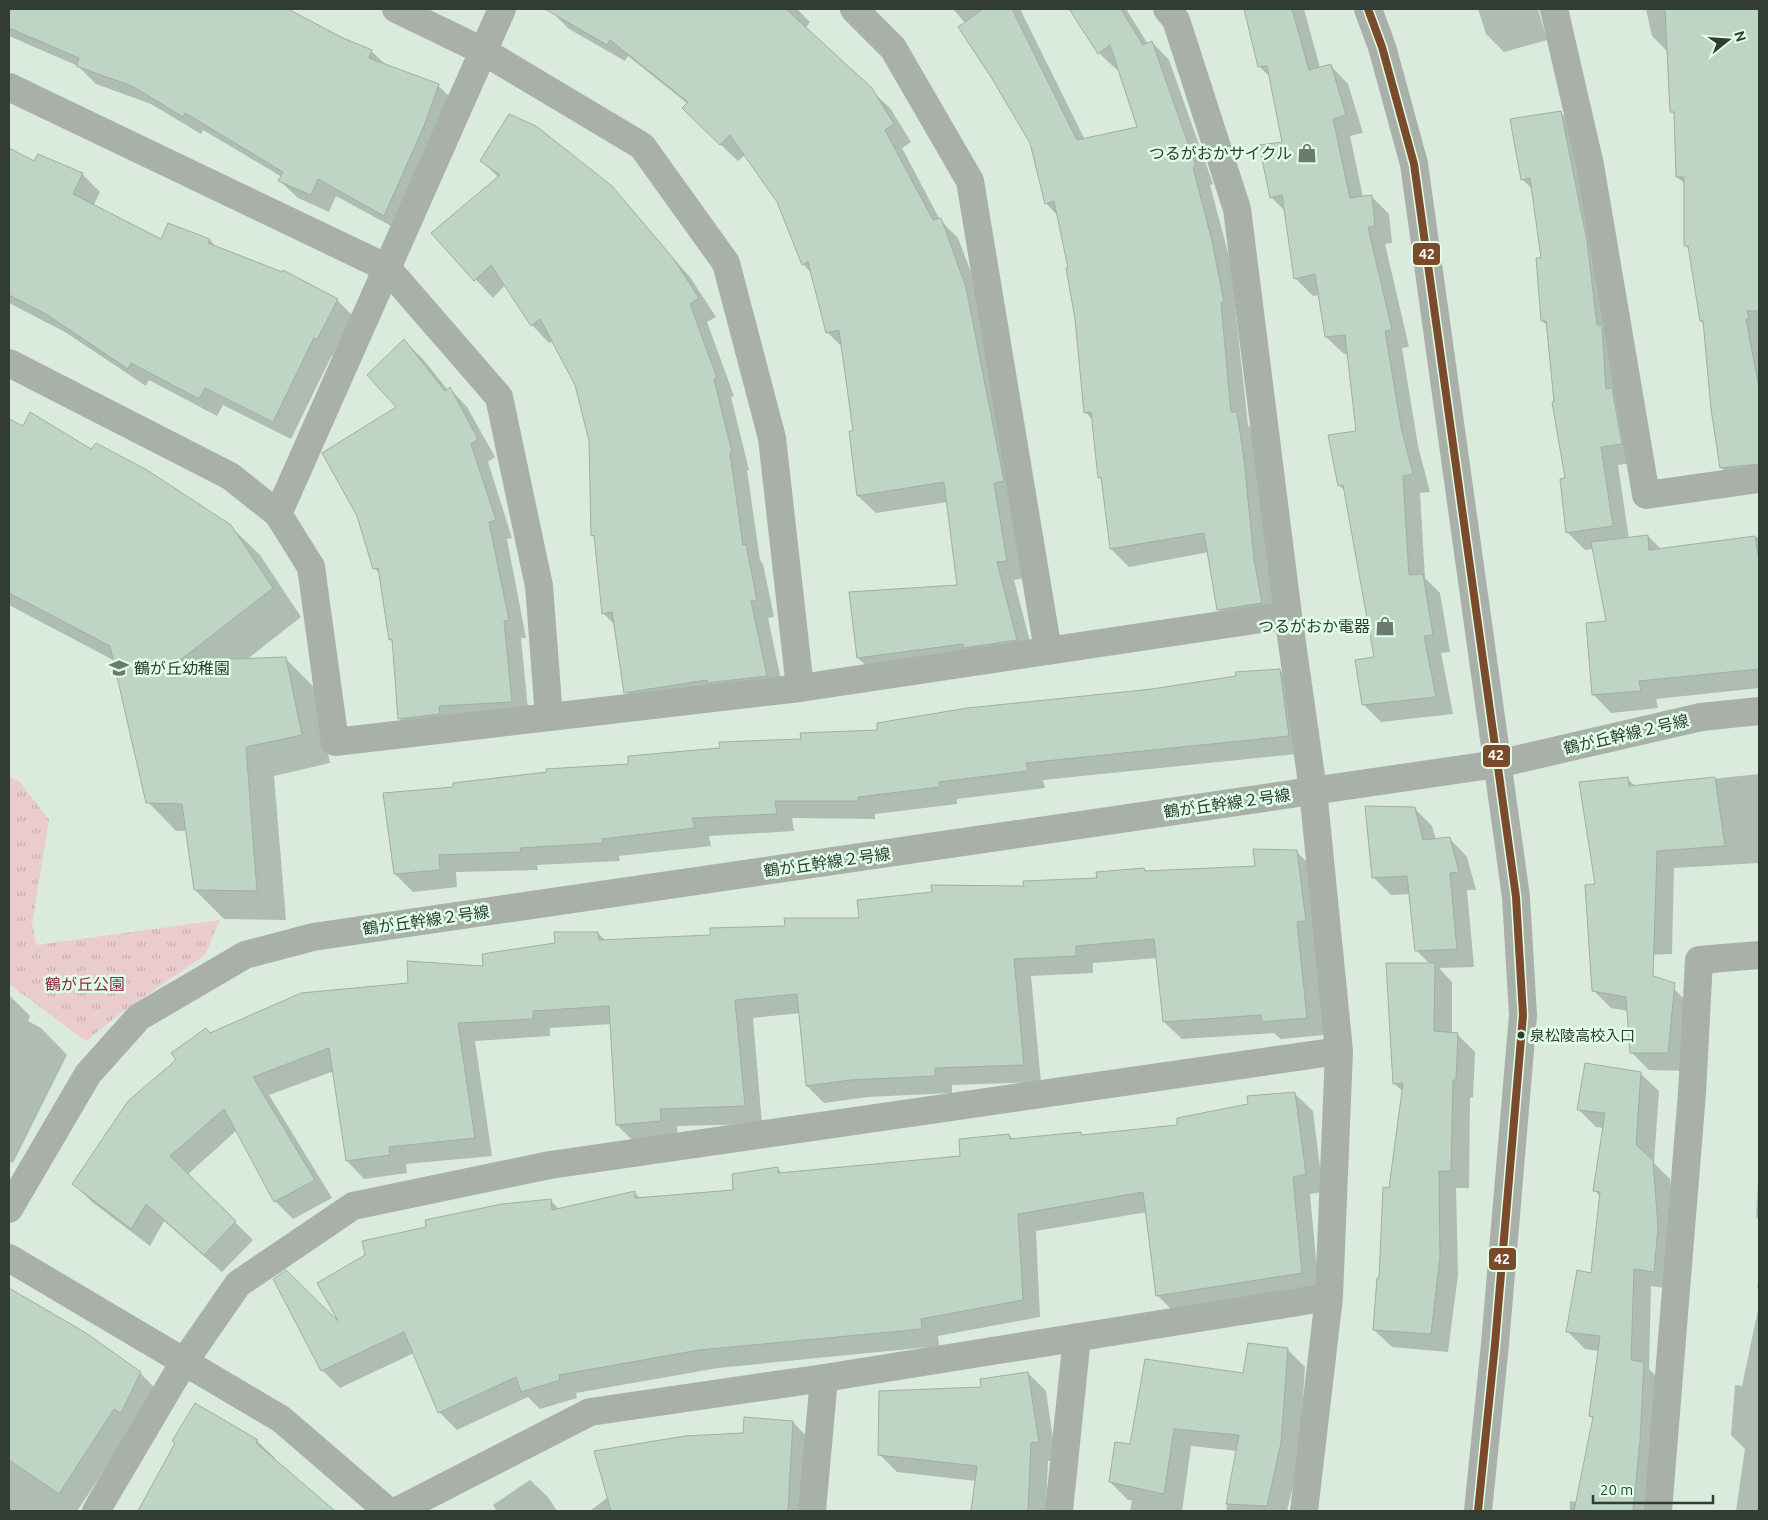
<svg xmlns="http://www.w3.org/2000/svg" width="1768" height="1520" font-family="Ubuntu,'Noto Sans JP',sans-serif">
	<defs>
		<pattern id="park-tufts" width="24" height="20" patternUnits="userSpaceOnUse" patternTransform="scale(1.25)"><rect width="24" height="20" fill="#eacbce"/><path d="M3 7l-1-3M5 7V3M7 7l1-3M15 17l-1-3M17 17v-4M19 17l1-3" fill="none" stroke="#c9afb2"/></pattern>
	</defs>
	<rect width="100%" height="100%" fill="#daebde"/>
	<path fill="url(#park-tufts)" d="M 9,777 L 19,781 L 49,820 L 32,924 L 36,945 L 220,920 L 205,955 L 122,1012 L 86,1041 L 9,984 Z"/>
	<path fill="#0003" d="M 9,9 L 286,9 L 342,39 L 371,51 L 386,65 L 438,85 L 456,103 L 402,232 L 336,196 L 329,212 L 298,198 L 280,181 L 282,177 L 203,130 L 201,134 L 151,104 L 96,84 L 78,66 L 9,36 Z
		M 552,9 L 797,9 L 810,22 L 805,29 L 890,108 L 911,142 L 902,148 L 940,220 L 958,238 L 984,307 L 1024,578 L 1014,580 L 1034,657 L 876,675 L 858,658 L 958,586 L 947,502 L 876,513 L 858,496 L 855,432 L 843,348 L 827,332 L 812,274 L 803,264 L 778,202 L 745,155 L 738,161 L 701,126 L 688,104 L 628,56 L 625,61 L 569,29 L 551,11 Z
		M 953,9 L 1020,9 L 1085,140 L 1138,128 L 1119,69 L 1117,70 L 1099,53 L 1071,9 L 1126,9 L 1148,44 L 1152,42 L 1169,60 L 1213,184 L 1210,185 L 1230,260 L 1248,425 L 1254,431 L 1279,621 L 1236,627 L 1218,609 L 1209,552 L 1129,567 L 1111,549 L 1102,481 L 1099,477 L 1093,420 L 1085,412 L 1070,269 L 1058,216 L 1046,203 L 1031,143 L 965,23 Z
		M 1245,9 L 1304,9 L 1320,68 L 1331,66 L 1348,84 L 1363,133 L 1350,136 L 1363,197 L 1371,196 L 1389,214 L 1392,243 L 1385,244 L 1409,347 L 1402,348 L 1418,446 L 1430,492 L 1420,493 L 1425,578 L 1440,593 L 1450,652 L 1441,653 L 1453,714 L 1381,722 L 1363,704 L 1375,658 L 1345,491 L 1339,485 L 1358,432 L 1348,354 L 1344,354 L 1326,337 L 1320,295 L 1313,296 L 1295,278 L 1286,212 L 1271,197 L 1284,143 L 1271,78 L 1259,66 Z
		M 1478,9 L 1538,9 L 1547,40 L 1504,52 L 1486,34 Z
		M 1646,9 L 1759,9 L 1759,483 L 1739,485 L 1721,467 L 1705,325 L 1701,321 L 1690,250 L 1685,245 L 1685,184 L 1677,177 L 1675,115 L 1671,111 L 1668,52 L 1652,36 Z
		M 1561,113 L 1579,130 L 1639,462 L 1618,465 L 1629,539 L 1648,536 L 1661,549 L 1759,537 L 1759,688 L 1656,699 L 1658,708 L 1611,713 L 1594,695 L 1607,622 L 1593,549 L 1585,550 L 1567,532 L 1567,480 L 1548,326 L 1542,321 L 1543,260 L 1533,190 L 1522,179 Z
		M 9,150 L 34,163 L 82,174 L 100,192 L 93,206 L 162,241 L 210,240 L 217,248 L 337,300 L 355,318 L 335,357 L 332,355 L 291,439 L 223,405 L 217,416 L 149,380 L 146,386 L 65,332 L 9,303 Z
		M 481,160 L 610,187 L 690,277 L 716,317 L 707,322 L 734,396 L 731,397 L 749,470 L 747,470 L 760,560 L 763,564 L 774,617 L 768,618 L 784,694 L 643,710 L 626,692 L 615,625 L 604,614 L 596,539 L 592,535 L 591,441 L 576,385 L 553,341 L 549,343 L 532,325 L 505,285 L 493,298 L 433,233 L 499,178 Z
		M 404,341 L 422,358 L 448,390 L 450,389 L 467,407 L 495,457 L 488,462 L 512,538 L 507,539 L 526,638 L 521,638 L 529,720 L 417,736 L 399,718 L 393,643 L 390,639 L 380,574 L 374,568 L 398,407 Z
		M 9,420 L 23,428 L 92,451 L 230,526 L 260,555 L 301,617 L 246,660 L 285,658 L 314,687 L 330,763 L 274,776 L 286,920 L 224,919 L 195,890 L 187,831 L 176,831 L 148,802 L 115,661 L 9,605 Z
		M 1279,670 L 1297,688 L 1306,753 L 1043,780 L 1045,788 L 957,799 L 957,804 L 875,814 L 875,819 L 792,818 L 794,831 L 709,836 L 711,846 L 619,856 L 620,861 L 537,865 L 538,870 L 456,872 L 457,887 L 413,892 L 395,874 L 455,789 L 879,731 Z
		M 1759,774 L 1759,863 L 1674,868 L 1672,954 L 1645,955 L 1646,989 L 1674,989 L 1692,1007 L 1685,1071 L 1649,1070 L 1631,1052 L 1628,1011 L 1611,1008 L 1593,990 L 1597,885 L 1628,779 L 1636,787 Z
		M 1414,808 L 1432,826 L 1436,840 L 1450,839 L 1467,857 L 1476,890 L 1467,890 L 1474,967 L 1439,968 L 1452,982 L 1452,1034 L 1457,1034 L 1475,1052 L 1473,1097 L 1470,1098 L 1469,1188 L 1456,1188 L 1458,1275 L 1448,1352 L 1392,1347 L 1374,1330 L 1403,1092 L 1394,1083 L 1430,964 L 1416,950 L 1410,894 L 1391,895 L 1374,878 Z
		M 1296,851 L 1314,869 L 1324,1035 L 1281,1039 L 1274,1033 L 1182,1039 L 1164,1022 L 1157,958 L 1093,963 L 1093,973 L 1031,976 L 1041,1082 L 952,1085 L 952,1093 L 868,1097 L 824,1103 L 807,1086 L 800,1013 L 753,1018 L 762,1124 L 677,1126 L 678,1138 L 635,1143 L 617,1125 L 611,1024 L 550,1028 L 550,1036 L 475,1041 L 492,1156 L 406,1164 L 407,1173 L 364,1179 L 347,1161 L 334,1071 L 269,1095 L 332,1198 L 293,1219 L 275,1201 L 237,1130 L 187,1175 L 253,1240 L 222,1272 L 164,1221 L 150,1246 L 92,1202 L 74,1184 L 211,1034 L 484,967 L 598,933 L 606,941 L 712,936 L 861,920 L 1025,887 L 1098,879 L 1144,869 L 1147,872 L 1256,867 Z
		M 9,995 L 30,1016 L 28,1021 L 41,1028 L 67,1055 L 13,1163 L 9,1161 Z
		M 1641,1074 L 1659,1091 L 1654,1163 L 1670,1179 L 1675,1245 L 1672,1289 L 1651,1286 L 1649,1369 L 1661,1381 L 1647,1511 L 1570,1511 L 1570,1501 L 1577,1502 L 1594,1419 L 1590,1415 L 1599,1351 L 1585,1349 L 1568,1332 L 1592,1274 L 1601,1197 L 1594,1190 L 1604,1128 L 1596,1127 L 1579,1110 Z
		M 1295,1094 L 1313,1111 L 1323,1192 L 1310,1194 L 1319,1291 L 1175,1313 L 1157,1295 L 1147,1212 L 1036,1231 L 1040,1317 L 938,1336 L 939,1346 L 718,1368 L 576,1393 L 577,1398 L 540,1409 L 528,1397 L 457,1430 L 439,1412 L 414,1353 L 340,1388 L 322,1370 L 341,1326 L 550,1200 L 560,1210 L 635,1193 L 640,1198 L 735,1191 L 777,1168 L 783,1174 L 961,1157 L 1009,1135 L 1013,1139 L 1081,1134 L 1083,1136 L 1179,1126 Z
		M 1759,1164 L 1759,1220 L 1756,1217 Z
		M 1759,1276 L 1759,1289 L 1757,1287 Z
		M 14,1292 L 140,1373 L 158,1391 L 77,1511 L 9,1511 L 9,1303 Z
		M 1759,1305 L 1759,1511 L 1736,1511 L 1745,1449 L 1731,1435 L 1735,1385 L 1742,1386 Z
		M 1287,1349 L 1305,1367 L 1299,1461 L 1287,1511 L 1226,1511 L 1238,1451 L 1191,1446 L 1182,1511 L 1130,1511 L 1132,1500 L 1128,1500 L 1110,1482 L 1131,1445 Z
		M 1028,1373 L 1046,1391 L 1056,1460 L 1048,1461 L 1046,1511 L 972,1511 L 976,1481 L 897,1472 L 879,1454 L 983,1388 Z
		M 793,1422 L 810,1440 L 805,1511 L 590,1511 L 608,1497 L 744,1434 Z
		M 257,1441 L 275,1458 L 273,1460 L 333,1511 L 139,1511 L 176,1444 Z
		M 530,1480 L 548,1497 L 557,1511 L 497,1511 L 493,1505 Z"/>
	<path fill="#bed4c4" stroke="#a1aea4" d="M 9,9 L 288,9 L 343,38 L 372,50 L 369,58 L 439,84 L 424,126 L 384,216 L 318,179 L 311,195 L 278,181 L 283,172 L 185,113 L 183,117 L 132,86 L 76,66 L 79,58 L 9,28 Z
		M 545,9 L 786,9 L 872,88 L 894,124 L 885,130 L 933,220 L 941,218 L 966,287 L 1004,481 L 994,483 L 1007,561 L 997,562 L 1017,640 L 964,648 L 963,644 L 857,658 L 849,592 L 957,585 L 944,482 L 857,496 L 849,431 L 853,431 L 839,330 L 826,333 L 808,262 L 802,265 L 777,202 L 730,135 L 720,145 L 682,108 L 688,102 L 610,40 L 607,45 Z
		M 983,9 L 1012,9 L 1077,140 L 1137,127 L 1110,45 L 1098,54 L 1069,9 L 1121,9 L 1143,45 L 1152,41 L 1196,166 L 1193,167 L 1212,241 L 1224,302 L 1221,303 L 1231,412 L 1237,412 L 1244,459 L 1254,559 L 1262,603 L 1217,610 L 1204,533 L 1110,549 L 1101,477 L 1098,478 L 1091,412 L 1084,413 L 1075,319 L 1066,268 L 1068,268 L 1054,201 L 1045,204 L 1030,143 L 991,77 L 958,27 Z
		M 1244,9 L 1292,9 L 1309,70 L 1331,64 L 1346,115 L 1333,119 L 1350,198 L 1372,195 L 1375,226 L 1368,227 L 1392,330 L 1385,331 L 1401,427 L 1413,474 L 1403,476 L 1409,575 L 1423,574 L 1433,635 L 1424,636 L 1436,697 L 1362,705 L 1355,660 L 1374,657 L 1343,485 L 1338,486 L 1328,435 L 1356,431 L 1345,335 L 1325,337 L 1315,274 L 1294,279 L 1282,195 L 1270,198 L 1259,145 L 1282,142 L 1267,66 L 1258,67 Z
		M 1665,9 L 1759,9 L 1759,311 L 1747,311 L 1749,319 L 1746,319 L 1759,388 L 1759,464 L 1720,468 L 1711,409 L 1703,321 L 1700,321 L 1688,246 L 1684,246 L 1684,177 L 1676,177 L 1674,112 L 1670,112 Z
		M 1561,111 L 1587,241 L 1597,325 L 1601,325 L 1602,327 L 1606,389 L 1612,388 L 1622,444 L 1601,447 L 1613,526 L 1566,533 L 1560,479 L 1565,478 L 1552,402 L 1554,402 L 1546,321 L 1541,321 L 1536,258 L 1541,258 L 1530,178 L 1521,180 L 1510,119 Z
		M 509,114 L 536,126 L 612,186 L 673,258 L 699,298 L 690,304 L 717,378 L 714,379 L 732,452 L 730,453 L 743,545 L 746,544 L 757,600 L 751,601 L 767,676 L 707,683 L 707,680 L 624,693 L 612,612 L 602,614 L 594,535 L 591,536 L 589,441 L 575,385 L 540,319 L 531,326 L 491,265 L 474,281 L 431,233 L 500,175 L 480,161 Z
		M 9,148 L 34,161 L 38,154 L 83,173 L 73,194 L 161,239 L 168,223 L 210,239 L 208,243 L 282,272 L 283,270 L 338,299 L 317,340 L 314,338 L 273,422 L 205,388 L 199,399 L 131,363 L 128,369 L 46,314 L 9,295 Z
		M 404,339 L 445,391 L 450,387 L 478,439 L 471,444 L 496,520 L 489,522 L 509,620 L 504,621 L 512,702 L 439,706 L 440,714 L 398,719 L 392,639 L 389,640 L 378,568 L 373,569 L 357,516 L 322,453 L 396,407 L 367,375 Z
		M 30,412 L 91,449 L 96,443 L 147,470 L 231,525 L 273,588 L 179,661 L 286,657 L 302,735 L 246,747 L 257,891 L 194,890 L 182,804 L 146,803 L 110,646 L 9,593 L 9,419 L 23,426 Z
		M 1648,535 L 1649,550 L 1755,536 L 1759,560 L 1759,669 L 1639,681 L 1641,691 L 1592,695 L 1586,623 L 1606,621 L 1591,542 Z
		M 1280,669 L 1289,736 L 1026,763 L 1028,771 L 939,782 L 940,787 L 858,797 L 858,801 L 775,801 L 777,814 L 692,818 L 695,828 L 602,839 L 603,843 L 520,848 L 521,852 L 439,855 L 440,870 L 394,874 L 383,793 L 453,787 L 453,783 L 547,772 L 546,769 L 628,764 L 628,756 L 720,748 L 719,742 L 801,739 L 800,733 L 877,730 L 877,723 L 968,708 L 1152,689 L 1236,676 L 1235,672 Z
		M 1628,777 L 1629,786 L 1715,777 L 1725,846 L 1657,851 L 1653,976 L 1675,983 L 1668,1053 L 1630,1053 L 1626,997 L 1592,991 L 1585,885 L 1595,884 L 1579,782 Z
		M 1365,806 L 1415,807 L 1423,840 L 1450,837 L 1459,872 L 1450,873 L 1457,949 L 1415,951 L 1407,876 L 1372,878 Z
		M 1253,849 L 1297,850 L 1306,921 L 1297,922 L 1307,1018 L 1262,1022 L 1261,1015 L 1163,1022 L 1154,939 L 1076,946 L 1076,956 L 1014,959 L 1024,1065 L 935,1068 L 935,1076 L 850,1080 L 806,1086 L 797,994 L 735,1000 L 745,1106 L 660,1109 L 661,1121 L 616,1125 L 609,1006 L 533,1011 L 533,1019 L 458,1023 L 475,1138 L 389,1147 L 390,1155 L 346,1161 L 329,1048 L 253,1077 L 315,1180 L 274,1202 L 224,1109 L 170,1156 L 236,1221 L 204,1255 L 146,1204 L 131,1229 L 72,1184 L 128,1101 L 176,1060 L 171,1053 L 206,1028 L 210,1033 L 301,993 L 408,983 L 407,961 L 483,966 L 482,954 L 555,943 L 554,932 L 598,932 L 599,940 L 710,935 L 710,928 L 785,926 L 784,918 L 859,918 L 857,900 L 932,892 L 931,885 L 1024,886 L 1023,881 L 1097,878 L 1096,872 L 1144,868 L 1145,871 L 1255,866 Z
		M 1386,963 L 1435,963 L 1434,1031 L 1458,1033 L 1456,1080 L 1453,1080 L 1451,1171 L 1439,1171 L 1440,1257 L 1431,1334 L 1373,1330 L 1377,1278 L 1379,1278 L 1383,1187 L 1389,1188 L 1403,1083 L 1393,1084 Z
		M 1585,1063 L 1641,1072 L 1636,1145 L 1653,1160 L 1658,1227 L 1654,1272 L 1634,1269 L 1631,1360 L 1644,1362 L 1640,1441 L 1633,1511 L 1574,1511 L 1593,1417 L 1589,1416 L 1600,1336 L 1566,1332 L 1577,1270 L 1591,1273 L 1600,1192 L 1593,1191 L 1605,1113 L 1577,1110 Z
		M 1295,1092 L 1306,1174 L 1293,1177 L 1302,1273 L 1156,1296 L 1143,1192 L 1018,1214 L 1023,1300 L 921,1319 L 922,1329 L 699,1350 L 559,1375 L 560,1380 L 521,1392 L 516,1377 L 438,1413 L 404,1332 L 321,1371 L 273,1279 L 286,1270 L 338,1321 L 317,1283 L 365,1255 L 362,1241 L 426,1227 L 425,1220 L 502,1204 L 551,1199 L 552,1210 L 635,1191 L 635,1198 L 733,1190 L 732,1174 L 778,1167 L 778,1173 L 960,1156 L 959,1139 L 1009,1134 L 1010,1139 L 1081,1132 L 1081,1135 L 1177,1125 L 1177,1118 L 1248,1104 L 1247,1096 Z
		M 9,1288 L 86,1333 L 141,1372 L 121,1413 L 114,1409 L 59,1494 L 9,1460 Z
		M 1248,1343 L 1288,1348 L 1281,1443 L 1267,1506 L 1226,1504 L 1239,1435 L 1174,1429 L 1164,1494 L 1109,1482 L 1115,1442 L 1130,1444 L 1145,1359 L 1243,1373 Z
		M 1028,1372 L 1039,1442 L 1031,1443 L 1028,1511 L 971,1511 L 977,1466 L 878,1455 L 879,1391 L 981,1387 L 980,1379 Z
		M 195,1403 L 258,1440 L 256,1443 L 335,1511 L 138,1511 L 175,1443 L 172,1441 Z
		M 744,1417 L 793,1421 L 788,1511 L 611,1511 L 594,1451 L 685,1436 L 743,1433 Z"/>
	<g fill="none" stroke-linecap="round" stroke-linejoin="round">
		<path stroke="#a9b0aa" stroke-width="28" d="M 396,9 L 483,51 L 642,146 L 726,263 L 772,438 L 800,688
			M 854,9 L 893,48 L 970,181 L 1048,651
			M 1167,9 L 1176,20 L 1237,209 L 1288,615
			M 1554,9 L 1590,165 L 1646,495 L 1759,479
			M 9,87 L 387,268 L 499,397 L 539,586 L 549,717
			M 9,363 L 230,476 L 278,514 L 311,567 L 335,742 L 800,688 L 1288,615 L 1313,790 L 1339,1051 L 1329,1297 L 1304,1511
			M 278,514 L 502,9
			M 1497,764 L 1701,717 L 1759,711
			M 9,1258 L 281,1419 L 388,1511
			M 96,1511 L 184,1362 L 238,1284 L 353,1206 L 550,1165 L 1339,1051
			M 397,1511 L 590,1412 L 824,1378 L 1329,1297
			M 812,1511 L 824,1378
			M 1059,1511 L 1077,1337
			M 1658,1511 L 1692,1093 L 1699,960 L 1759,955"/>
		<path stroke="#a9b0aa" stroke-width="28" d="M 1368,9 L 1382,47 L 1414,164 L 1516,897 L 1523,1015 L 1495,1344 L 1478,1511
			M 9,1209 L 88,1074 L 139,1017 L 245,955 L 313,937 L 1497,764"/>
		<defs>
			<path id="bus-1" d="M 1368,9 L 1382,47 L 1414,164 L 1516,897 L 1523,1015 L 1495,1344 L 1478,1511"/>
		</defs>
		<use href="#bus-1" stroke="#e0ffe7" stroke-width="11"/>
		<use href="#bus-1" stroke="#7a4b2a" stroke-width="8"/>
	</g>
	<defs>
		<symbol id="shop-bare" viewBox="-9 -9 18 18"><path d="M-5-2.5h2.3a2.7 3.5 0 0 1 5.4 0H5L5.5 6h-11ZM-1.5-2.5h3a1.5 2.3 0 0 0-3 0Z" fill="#6c7a70" stroke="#e0ffe7" stroke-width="2.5" paint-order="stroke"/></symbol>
		<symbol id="school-bare" viewBox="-9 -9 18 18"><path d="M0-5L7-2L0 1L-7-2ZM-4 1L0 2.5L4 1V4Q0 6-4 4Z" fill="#6c7a70" stroke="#e0ffe7" stroke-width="2.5" paint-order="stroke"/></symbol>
	</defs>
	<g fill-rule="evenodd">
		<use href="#shop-bare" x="1293" y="139" width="28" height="28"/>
		<use href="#shop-bare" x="1371" y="612" width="28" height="28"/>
		<use href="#school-bare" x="105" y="654" width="28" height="28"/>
	</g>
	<circle fill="#313d34" stroke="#e0ffe7" stroke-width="2" cx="1521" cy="1035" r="4.5"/>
	<g text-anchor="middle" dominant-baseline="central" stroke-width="5" stroke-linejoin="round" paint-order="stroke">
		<g font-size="15" fill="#313d34" stroke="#e0ffe7" text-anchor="start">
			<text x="1530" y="1035">泉松陵高校入口</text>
		</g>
		<g font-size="16" fill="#313d34" stroke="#e0ffe7" text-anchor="end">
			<text x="1292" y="153">つるがおかサイクル</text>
			<text x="1370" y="626">つるがおか電器</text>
			<text x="134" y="668" text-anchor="start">鶴が丘幼稚園</text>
		</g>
		<g font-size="16" fill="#313d34" stroke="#e0ffe7">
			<text transform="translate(1626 734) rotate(-13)">鶴が丘幹線２号線</text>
			<text transform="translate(1227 803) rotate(-8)">鶴が丘幹線２号線</text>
			<text transform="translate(827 862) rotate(-8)">鶴が丘幹線２号線</text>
			<text transform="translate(426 920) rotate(-8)">鶴が丘幹線２号線</text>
		</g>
		<g font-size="16" fill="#8b2948" stroke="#e0ffe7">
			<text x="85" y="984">鶴が丘公園</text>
		</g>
	</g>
	<g stroke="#e0ffe7" stroke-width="2">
		<rect x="1412" y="242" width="29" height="24" rx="5" fill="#7a4b2a"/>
		<rect x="1482" y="744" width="29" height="24" rx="5" fill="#7a4b2a"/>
		<rect x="1488" y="1247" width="29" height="24" rx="5" fill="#7a4b2a"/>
	</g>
	<g font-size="14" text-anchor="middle" font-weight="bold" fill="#fff">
		<text x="1427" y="259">42</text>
		<text x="1496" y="760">42</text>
		<text x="1502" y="1264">42</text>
	</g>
	<rect width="1768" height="1520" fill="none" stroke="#313d34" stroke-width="20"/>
	<g transform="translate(1728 40) rotate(73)" stroke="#e0ffe7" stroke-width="4" paint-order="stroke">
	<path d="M0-4L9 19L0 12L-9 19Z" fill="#313d34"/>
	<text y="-8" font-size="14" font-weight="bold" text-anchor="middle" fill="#313d34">N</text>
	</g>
	<path d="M1593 1495v8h120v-8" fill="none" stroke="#313d34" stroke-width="2.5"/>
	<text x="1600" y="1495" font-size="15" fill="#313d34" stroke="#e0ffe7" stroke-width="4" paint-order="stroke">20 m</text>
</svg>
